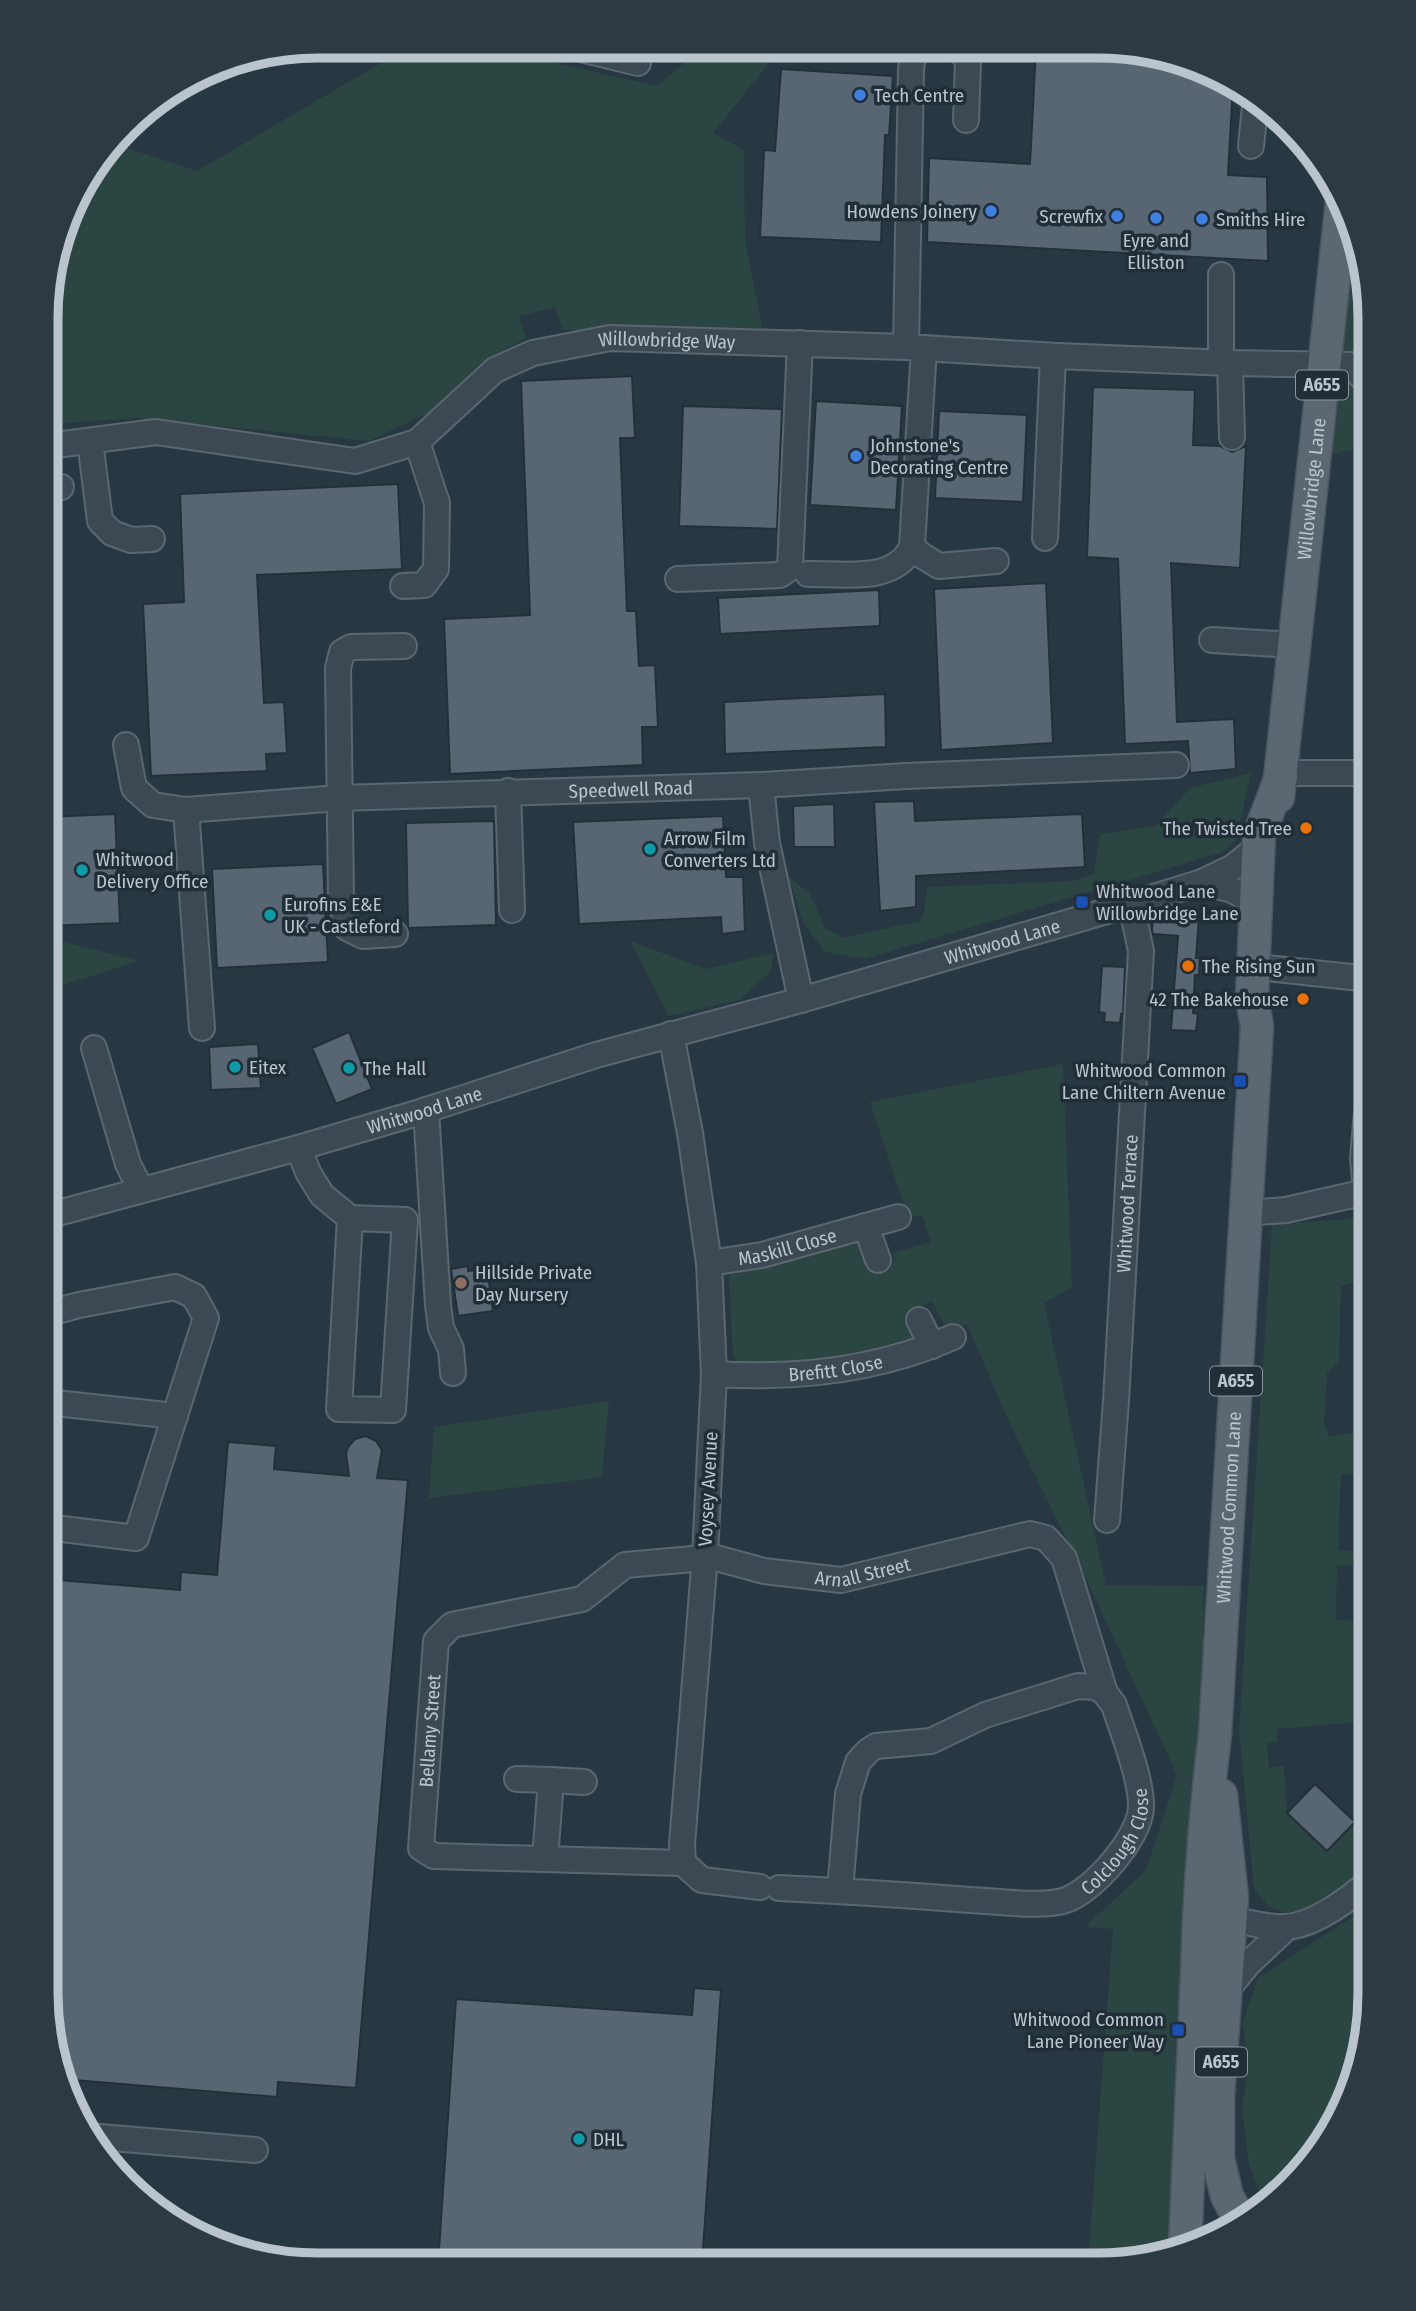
<svg xmlns="http://www.w3.org/2000/svg" width="1416" height="2311" font-family="'Fira Sans Condensed',sans-serif">
	<rect width="100%" height="100%" fill="#283842"/>
	<path fill="#2b4543" d="M 410,46 L 481,46 L 657,86 L 689,59 L 697,47 L 782,47 L 713,133 L 744,150 L 745,240 L 763,332 L 563,330 L 555,307 L 519,316 L 526,338 L 482,362 L 430,412 L 369,441 L 139,418 L 48,424 L 48,283 L 74,197 L 114,144 L 197,171 Z
		M 1354,236 L 1370,318 L 1370,445 L 1331,455 Z
		M 1251,773 L 1236,840 L 1223,852 L 865,959 L 825,952 L 803,922 L 788,876 L 810,894 L 825,928 L 843,938 L 920,921 L 924,912 L 927,887 L 1072,881 L 1094,874 L 1100,834 L 1155,826 L 1190,788 Z
		M 47,938 L 139,961 L 47,990 Z
		M 630,941 L 706,969 L 774,953 L 770,972 L 740,1000 L 669,1016 Z
		M 1063,1064 L 1072,1287 L 1044,1303 L 1106,1585 L 1204,1586 L 1201,1778 L 1171,2251 L 1099,2265 L 1088,2265 L 1113,1929 L 1085,1927 L 1146,1870 L 1177,1775 L 1089,1585 L 1011,1426 L 967,1325 L 953,1328 L 943,1323 L 932,1301 L 907,1313 L 917,1332 L 906,1350 L 825,1367 L 738,1365 L 733,1355 L 729,1275 L 734,1267 L 846,1236 L 860,1242 L 866,1269 L 895,1261 L 893,1253 L 931,1242 L 922,1215 L 908,1218 L 870,1102 Z
		M 1370,1217 L 1370,1279 L 1341,1286 L 1339,1361 L 1327,1373 L 1324,1423 L 1329,1437 L 1370,1430 L 1370,1475 L 1341,1474 L 1338,1550 L 1354,1551 L 1353,1565 L 1337,1566 L 1336,1620 L 1358,1621 C 1360,1631 1359,1643 1370,1647 L 1370,1721 L 1277,1729 L 1278,1742 L 1267,1743 L 1269,1768 L 1284,1766 L 1287,1813 L 1327,1851 L 1361,1814 L 1370,1822 L 1370,1864 L 1333,1898 L 1310,1910 L 1285,1913 L 1268,1906 L 1254,1888 L 1239,1730 L 1272,1225 Z
		M 609,1401 L 602,1477 L 429,1498 L 434,1427 Z
		M 1370,1906 L 1370,2011 L 1356,2081 L 1314,2159 L 1266,2208 L 1249,2164 L 1242,2108 L 1248,2071 L 1243,2021 L 1258,1978 Z"/>
	<path fill="#576672" stroke="#233039" stroke-width="2" d="M 1036,48 L 1134,48 L 1203,66 L 1233,84 L 1228,175 L 1267,177 L 1268,261 L 927,242 L 929,158 L 1030,164 Z
		M 781,69 L 893,76 L 889,135 L 885,135 L 881,242 L 760,237 L 764,150 L 775,151 Z
		M 632,376 L 635,438 L 620,438 L 627,611 L 636,611 L 639,666 L 655,665 L 658,727 L 642,727 L 643,765 L 450,774 L 444,619 L 530,615 L 521,381 Z
		M 1093,387 L 1195,390 L 1193,445 L 1220,446 L 1232,452 L 1246,446 L 1240,568 L 1171,563 L 1177,722 L 1234,719 L 1236,769 L 1190,773 L 1188,741 L 1125,744 L 1118,559 L 1087,557 Z
		M 816,401 L 902,406 L 896,510 L 810,505 Z
		M 683,406 L 782,409 L 777,529 L 679,526 Z
		M 939,411 L 1027,415 L 1023,502 L 935,498 Z
		M 398,484 L 402,569 L 257,575 L 264,703 L 284,702 L 287,753 L 266,754 L 267,771 L 151,776 L 143,604 L 184,602 L 180,494 Z
		M 1046,583 L 1053,743 L 941,750 L 934,589 Z
		M 879,590 L 880,626 L 720,634 L 718,598 Z
		M 885,694 L 886,747 L 725,754 L 724,702 Z
		M 914,801 L 915,821 L 1082,814 L 1085,867 L 916,876 L 916,907 L 880,911 L 874,802 Z
		M 834,804 L 835,847 L 794,847 L 793,806 Z
		M 115,814 L 120,923 L 47,926 L 47,817 Z
		M 723,816 L 726,877 L 743,877 L 745,931 L 722,934 L 721,917 L 579,924 L 573,822 Z
		M 494,821 L 496,925 L 408,928 L 406,823 Z
		M 323,864 L 328,962 L 217,968 L 212,869 Z
		M 1178,916 L 1199,917 L 1196,958 L 1200,958 L 1199,975 L 1195,975 L 1193,1013 L 1198,1014 L 1196,1031 L 1171,1030 L 1178,936 L 1153,934 L 1152,930 L 1153,917 L 1178,919 Z
		M 1102,966 L 1125,967 L 1123,1014 L 1121,1014 L 1120,1023 L 1104,1022 L 1105,1013 L 1099,1012 Z
		M 349,1032 L 372,1089 L 336,1104 L 312,1048 Z
		M 258,1044 L 261,1088 L 211,1090 L 209,1047 Z
		M 468,1266 L 468,1271 L 487,1268 L 493,1311 L 458,1316 L 451,1269 Z
		M 366,1436 L 376,1441 L 382,1450 L 377,1478 L 408,1480 L 356,2088 L 278,2082 L 277,2097 L 62,2079 L 46,1993 L 46,1579 L 180,1590 L 181,1572 L 217,1575 L 228,1442 L 276,1446 L 274,1469 L 349,1476 L 346,1454 L 348,1447 L 355,1439 Z
		M 1315,1784 L 1355,1822 L 1327,1851 L 1287,1813 Z
		M 694,1988 L 721,1990 L 702,2264 L 438,2264 L 456,1999 L 692,2015 Z"/>
	<g fill="none" stroke-linecap="round" stroke-linejoin="round">
		<defs>
			<g id="minor">
				<path d="M 568,46 L 638,63"/>
				<path d="M 958,47 L 968,61 L 966,120"/>
				<path d="M 1251,146 L 1256,97"/>
				<path d="M 906,347 L 911,69 L 913,56 L 922,47"/>
				<path d="M 1221,362 L 1221,275"/>
				<path d="M 1230,363 L 1232,437"/>
				<path d="M 90,441 L 100,521 L 112,533 L 131,540 L 152,539"/>
				<path id="s1" d="M 48,446 L 156,432 L 355,461 L 417,442 L 495,370 L 533,353 L 610,338 L 906,347 L 1057,356 L 1230,363 L 1350,365 L 1370,385"/>
				<path d="M 48,487 L 61,487"/>
				<path d="M 1045,538 L 1053,356"/>
				<path d="M 912,547 L 921,555 L 939,566 L 996,561"/>
				<path d="M 808,574 C 843,573 894,584 912,547 L 924,348"/>
				<path d="M 678,579 L 780,575 L 790,568 L 800,343"/>
				<path d="M 403,586 L 424,585 L 436,569 L 437,503 L 417,442"/>
				<path d="M 1212,640 L 1294,645"/>
				<path id="s2" d="M 126,745 L 134,788 L 153,805 L 186,810 L 339,798 L 761,785 L 906,776 L 1176,765"/>
				<path d="M 1282,773 L 1370,773"/>
				<path d="M 761,785 L 767,843 L 801,1000"/>
				<path d="M 508,791 L 512,910"/>
				<path d="M 186,810 L 202,1028"/>
				<path d="M 1202,882 L 1232,890 L 1256,903"/>
				<path d="M 395,934 L 363,936 L 347,928 L 341,898 L 338,668 L 342,652 L 351,647 L 404,646"/>
				<path d="M 1267,968 L 1370,979"/>
				<path d="M 671,1034 L 690,1133 L 709,1263 L 714,1374 L 705,1555 L 682,1844 L 683,1863 L 702,1880 L 760,1887"/>
				<path d="M 94,1048 L 128,1164 L 141,1190"/>
				<path d="M 426,1110 L 438,1305 L 441,1328 L 451,1349 L 453,1373"/>
				<path d="M 298,1148 L 309,1174 L 322,1195 L 350,1218 L 405,1220 L 393,1410 L 339,1409 L 350,1218"/>
				<path d="M 1366,1192 L 1363,1158 L 1370,1077"/>
				<path d="M 1246,1213 L 1286,1210 L 1370,1191"/>
				<path id="s3" d="M 47,1216 L 298,1148 L 417,1113 L 596,1055 L 801,1000 L 1131,904 L 1202,882 L 1233,867 L 1259,846"/>
				<path d="M 866,1226 L 878,1260"/>
				<path id="s4" d="M 709,1263 L 762,1255 L 898,1217"/>
				<path d="M 919,1320 L 932,1346"/>
				<path id="s5" d="M 714,1374 C 794,1379 879,1370 953,1337"/>
				<path d="M 46,1402 L 175,1416"/>
				<path id="s6" d="M 1107,1520 L 1116,1401 L 1141,951 L 1131,904"/>
				<path d="M 46,1527 L 136,1538 L 206,1318 L 194,1296 L 175,1287 L 79,1305 L 46,1314"/>
				<path id="s7" d="M 705,1555 L 764,1571 L 841,1580 L 1030,1534 L 1046,1538 L 1064,1558 L 1105,1693"/>
				<path d="M 517,1779 L 551,1780 L 545,1859"/>
				<path d="M 551,1780 L 584,1782"/>
				<path id="s8" d="M 683,1863 L 434,1856 L 421,1848 L 436,1641 L 452,1625 L 582,1599 L 625,1565 L 693,1559 L 705,1555"/>
				<path id="s9" d="M 779,1888 C 843,1891 907,1895 970,1900 C 996,1901 1043,1908 1066,1900 C 1094,1890 1139,1838 1141,1808 C 1142,1780 1123,1733 1114,1705 L 1105,1693 L 1096,1687 L 1078,1686 L 985,1715 L 931,1741 L 876,1746 L 868,1751 L 858,1762 L 848,1794 L 840,1891"/>
				<path d="M 1217,1929 L 1230,1919 C 1248,1922 1267,1928 1285,1927 C 1313,1926 1349,1899 1370,1881"/>
				<path d="M 1226,1991 L 1248,1964 L 1286,1928"/>
				<path d="M 88,2136 L 255,2150"/>
			</g>
			<g id="major">
				<path id="s10" d="M 1278,797 L 1342,201"/>
				<path d="M 1221,1795 L 1232,1898 L 1218,2097 L 1218,2159 L 1227,2196 L 1241,2222"/>
				<path id="s11" d="M 1185,2248 L 1197,1974 C 1199,1894 1205,1815 1215,1735 L 1257,1027 L 1252,997 L 1259,835 L 1281,777"/>
			</g>
		</defs>
		<use href="#minor" stroke="#5b676f" stroke-width="28"/>
		<use href="#major" stroke="#49555e" stroke-width="35"/>
		<use href="#minor" stroke="#3d4952" stroke-width="24"/>
		<use href="#major" stroke="#5b6872" stroke-width="32"/>
	</g>
	<g fill="#3f7fe0" stroke="#212e37" stroke-width="2.5">
		<circle cx="860" cy="95" r="7"/>
		<circle cx="991" cy="211" r="7"/>
		<circle cx="1117" cy="216" r="7"/>
		<circle cx="1156" cy="218" r="7"/>
		<circle cx="1202" cy="219" r="7"/>
		<circle cx="856" cy="456" r="7"/>
	</g>
	<g fill="#e8710a" stroke="#212e37" stroke-width="2.5">
		<circle cx="1306" cy="828" r="7"/>
		<circle cx="1188" cy="966" r="7"/>
		<circle cx="1303" cy="999" r="7"/>
	</g>
	<g fill="#0f9aa8" stroke="#212e37" stroke-width="2.5">
		<circle cx="650" cy="849" r="7"/>
		<circle cx="82" cy="870" r="7"/>
		<circle cx="270" cy="915" r="7"/>
		<circle cx="235" cy="1067" r="7"/>
		<circle cx="349" cy="1068" r="7"/>
		<circle cx="579" cy="2139" r="7"/>
	</g>
	<g fill="#1a4fb4" stroke="#212e37" stroke-width="2.5">
		<rect x="1075" y="895" width="14" height="14" rx="3.5"/>
		<rect x="1233" y="1074" width="14" height="14" rx="3.5"/>
		<rect x="1171" y="2023" width="14" height="14" rx="3.5"/>
	</g>
	<circle fill="#8d6e63" stroke="#212e37" stroke-width="2.5" cx="461" cy="1283" r="7"/>
	<g text-anchor="middle" dominant-baseline="central" stroke-width="7" stroke-linejoin="round" paint-order="stroke">
		<g fill="#212e37" stroke="#8c979f" stroke-width="2">
			<rect x="1296" y="370.5" width="52" height="29" rx="5"/>
			<rect x="1210" y="1366.5" width="52" height="29" rx="5"/>
			<rect x="1195" y="2047.5" width="52" height="29" rx="5"/>
		</g>
		<g font-size="18" font-weight="bold" fill="#bac4cc">
			<text x="1322" y="385">A655</text>
			<text x="1236" y="1381">A655</text>
			<text x="1221" y="2062">A655</text>
		</g>
		<g font-size="19" fill="#bac4cc" stroke="#212e37" text-anchor="start">
			<text x="874" y="95">Tech Centre</text>
			<text x="977" y="211" text-anchor="end">Howdens Joinery</text>
			<text x="1103" y="216" text-anchor="end">Screwfix</text>
			<text x="1216" y="219">Smiths Hire</text>
			<text x="1156" y="240" text-anchor="middle">Eyre and<tspan x="1156" dy="22">Elliston</tspan></text>
			<text x="870" y="445">Johnstone's<tspan x="870" dy="22">Decorating Centre</tspan></text>
			<text x="1292" y="828" text-anchor="end">The Twisted Tree</text>
			<text x="664" y="838">Arrow Film<tspan x="664" dy="22">Converters Ltd</tspan></text>
			<text x="96" y="859">Whitwood<tspan x="96" dy="22">Delivery Office</tspan></text>
			<text x="1096" y="891">Whitwood Lane<tspan x="1096" dy="22">Willowbridge Lane</tspan></text>
			<text x="284" y="904">Eurofins E&amp;E<tspan x="284" dy="22">UK - Castleford</tspan></text>
			<text x="1202" y="966">The Rising Sun</text>
			<text x="1289" y="999" text-anchor="end">42 The Bakehouse</text>
			<text x="249" y="1067">Eitex</text>
			<text x="363" y="1068">The Hall</text>
			<text x="1226" y="1070" text-anchor="end">Whitwood Common<tspan x="1226" dy="22">Lane Chiltern Avenue</tspan></text>
			<text x="475" y="1272">Hillside Private<tspan x="475" dy="22">Day Nursery</tspan></text>
			<text x="1164" y="2019" text-anchor="end">Whitwood Common<tspan x="1164" dy="22">Lane Pioneer Way</tspan></text>
			<text x="593" y="2139">DHL</text>
		</g>
		<g font-size="19" fill="#bac4cc" stroke="#212e37">
			<text stroke="none"><textPath href="#s1" startOffset="658">Willowbridge Way</textPath></text>
			<text stroke="none"><textPath href="#s10" startOffset="310">Willowbridge Lane</textPath></text>
			<text stroke="none"><textPath href="#s2" startOffset="548">Speedwell Road</textPath></text>
			<text stroke="none"><textPath href="#s3" startOffset="994">Whitwood Lane</textPath></text>
			<text stroke="none"><textPath href="#s3" startOffset="392">Whitwood Lane</textPath></text>
			<text stroke="none"><textPath href="#s6" startOffset="317">Whitwood Terrace</textPath></text>
			<text stroke="none"><textPath href="#s4" startOffset="80">Maskill Close</textPath></text>
			<text stroke="none"><textPath href="#s5" startOffset="122">Brefitt Close</textPath></text>
			<text transform="translate(708 1489) rotate(-87)">Voysey Avenue</text>
			<text stroke="none"><textPath href="#s11" startOffset="742">Whitwood Common Lane</textPath></text>
			<text stroke="none"><textPath href="#s7" startOffset="161">Arnall Street</textPath></text>
			<text stroke="none"><textPath href="#s8" startOffset="382">Bellamy Street</textPath></text>
			<text stroke="none"><textPath href="#s9" startOffset="369">Colclough Close</textPath></text>
		</g>
	</g>
	<path d="M0 0H1416V2311H0ZM318 58H1098A260 260 0 0 1 1358 318V1993A260 260 0 0 1 1098 2253H318A260 260 0 0 1 58 1993V318A260 260 0 0 1 318 58Z" fill="#2d3a43" fill-rule="evenodd"/>
	<path fill="none" stroke="#bac4cc" stroke-width="9" d="M318 58H1098A260 260 0 0 1 1358 318V1993A260 260 0 0 1 1098 2253H318A260 260 0 0 1 58 1993V318A260 260 0 0 1 318 58Z"/>
</svg>
